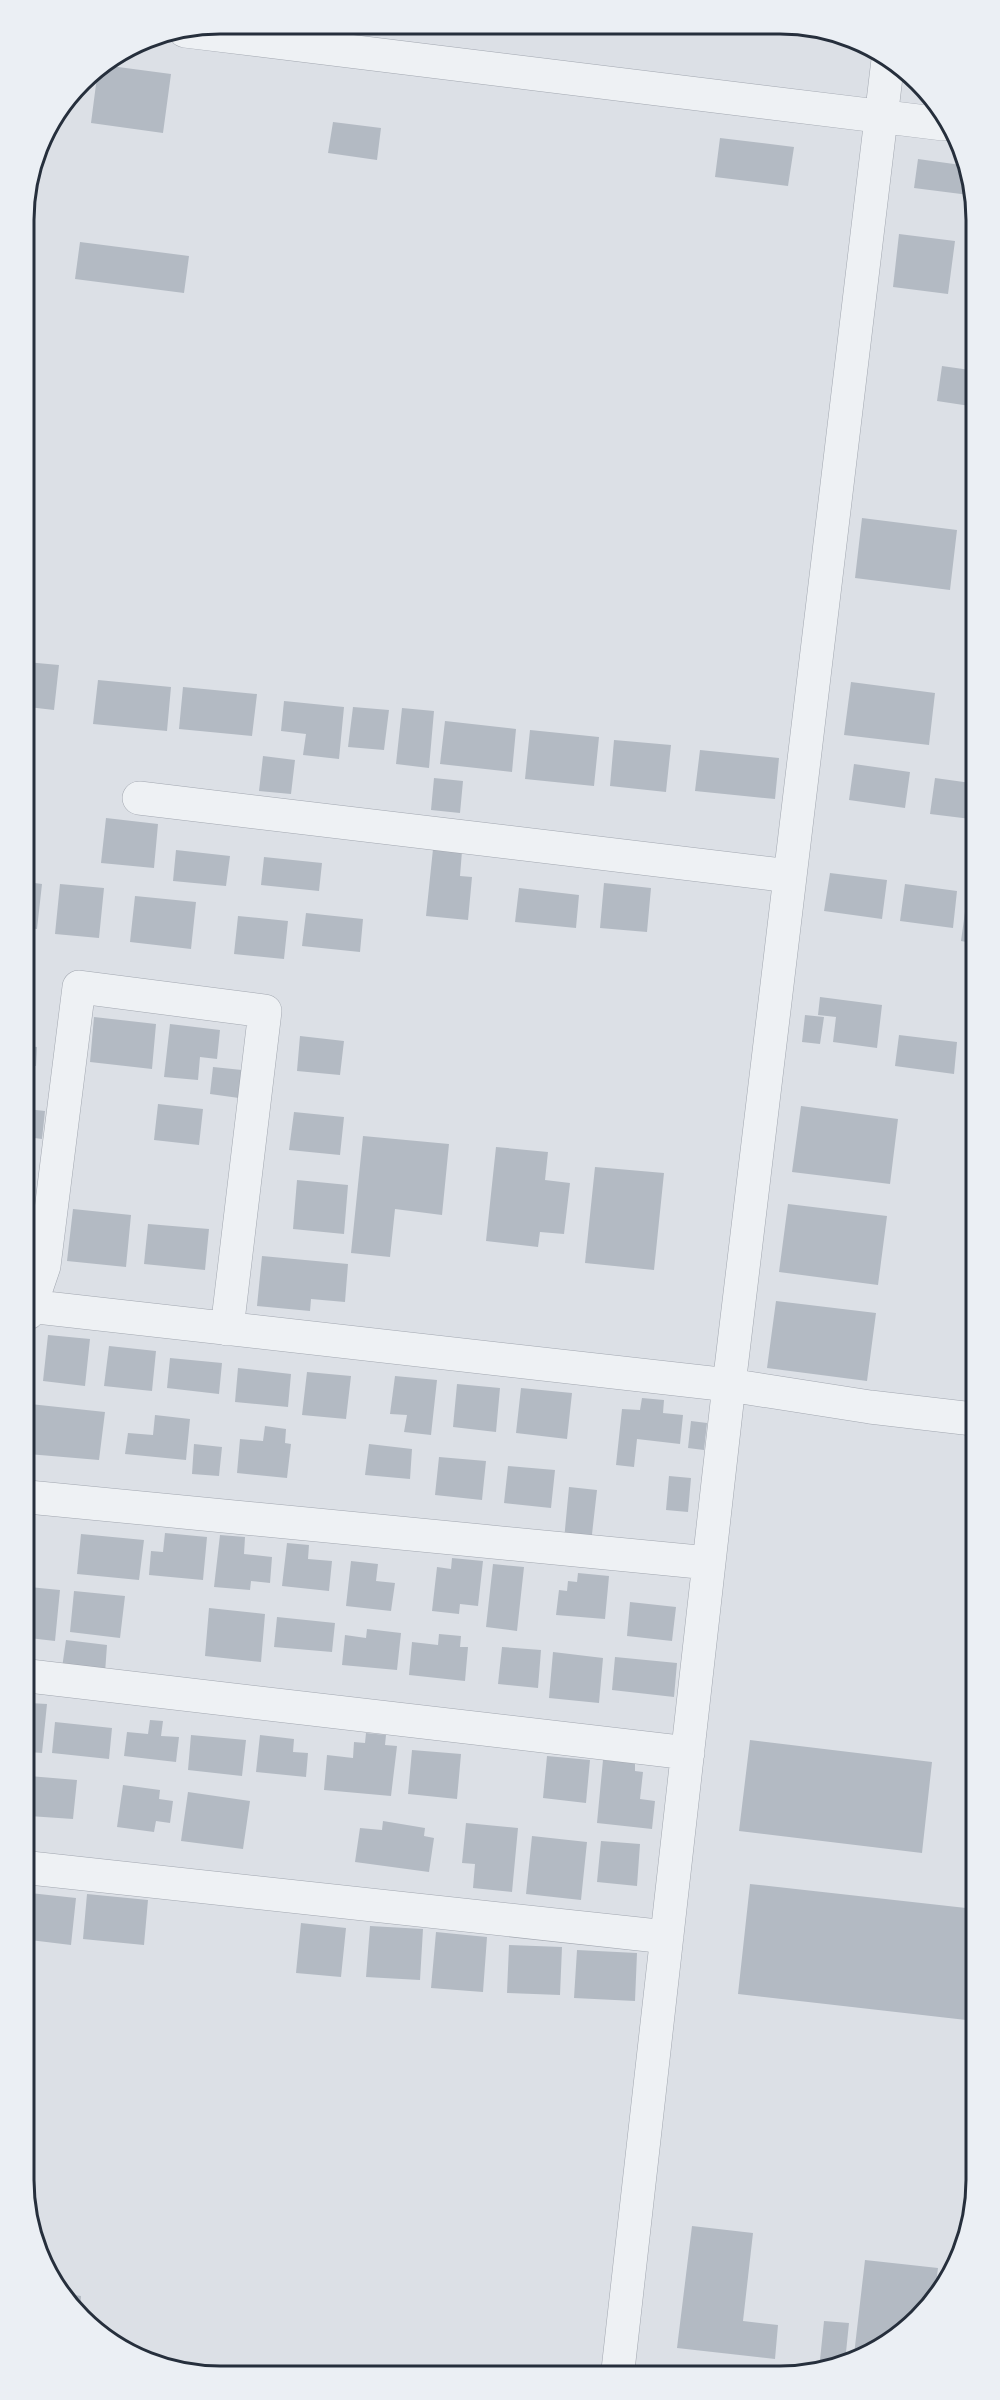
<svg xmlns="http://www.w3.org/2000/svg" width="1000" height="2400" font-family="Figtree,sans-serif">
	<rect width="100%" height="100%" fill="#dce0e6"/>
	<path fill="#b3bac3" d="M 103,65 L 171,74 L 163,133 L 91,123 L 98,69 Z
		M 333,122 L 381,128 L 377,160 L 328,153 Z
		M 720,138 L 794,147 L 788,186 L 715,177 Z
		M 962,157 L 969,170 L 969,195 L 914,188 L 918,159 L 961,165 Z
		M 899,234 L 955,241 L 948,294 L 893,287 Z
		M 80,242 L 189,256 L 184,293 L 75,279 Z
		M 942,366 L 970,370 L 970,406 L 937,401 Z
		M 862,518 L 957,530 L 950,590 L 855,578 Z
		M 26,662 L 59,665 L 54,710 L 28,707 L 26,714 Z
		M 98,680 L 171,687 L 167,731 L 93,724 Z
		M 851,682 L 935,693 L 929,745 L 844,735 Z
		M 183,687 L 257,694 L 252,736 L 179,729 Z
		M 284,701 L 344,707 L 339,759 L 303,755 L 306,734 L 281,731 Z
		M 353,707 L 389,710 L 384,750 L 348,747 Z
		M 402,708 L 434,711 L 429,768 L 396,764 Z
		M 445,721 L 516,729 L 512,772 L 440,764 Z
		M 530,730 L 599,737 L 594,786 L 525,779 Z
		M 614,740 L 671,745 L 666,792 L 610,786 Z
		M 700,750 L 779,758 L 775,799 L 695,791 Z
		M 263,756 L 295,760 L 291,794 L 259,791 Z
		M 854,764 L 910,772 L 905,808 L 849,800 Z
		M 434,778 L 463,781 L 460,813 L 431,810 Z
		M 935,778 L 971,783 L 971,819 L 930,814 Z
		M 106,818 L 158,824 L 154,868 L 101,863 Z
		M 433,849 L 462,851 L 460,876 L 472,877 L 468,920 L 426,916 Z
		M 176,850 L 230,856 L 226,886 L 173,881 Z
		M 264,857 L 322,863 L 319,891 L 261,885 Z
		M 830,873 L 887,880 L 882,919 L 824,911 Z
		M 27,882 L 42,884 L 37,929 L 27,928 Z
		M 604,883 L 651,888 L 647,932 L 600,928 Z
		M 60,884 L 104,888 L 99,938 L 55,934 Z
		M 905,884 L 957,891 L 953,928 L 900,921 Z
		M 519,888 L 579,895 L 576,928 L 515,922 Z
		M 968,890 L 972,890 L 972,943 L 961,941 Z
		M 135,896 L 196,902 L 191,949 L 130,942 Z
		M 306,913 L 363,919 L 360,952 L 302,946 Z
		M 238,916 L 288,921 L 284,959 L 234,954 Z
		M 820,997 L 882,1005 L 877,1048 L 833,1042 L 836,1017 L 818,1015 Z
		M 805,1015 L 824,1017 L 820,1044 L 802,1042 Z
		M 94,1017 L 156,1024 L 152,1069 L 90,1062 Z
		M 170,1024 L 220,1030 L 217,1059 L 200,1057 L 198,1080 L 164,1077 Z
		M 899,1035 L 957,1042 L 954,1074 L 895,1066 Z
		M 300,1036 L 344,1041 L 340,1075 L 297,1071 Z
		M 27,1046 L 37,1047 L 36,1066 L 27,1065 Z
		M 213,1067 L 242,1070 L 239,1098 L 210,1094 Z
		M 158,1104 L 203,1109 L 199,1145 L 154,1140 Z
		M 801,1106 L 898,1119 L 890,1184 L 792,1172 Z
		M 27,1109 L 45,1111 L 42,1139 L 27,1137 Z
		M 294,1112 L 344,1117 L 340,1155 L 289,1150 Z
		M 363,1136 L 449,1144 L 442,1215 L 395,1209 L 390,1257 L 351,1253 Z
		M 496,1147 L 548,1152 L 545,1180 L 570,1183 L 564,1234 L 540,1232 L 538,1247 L 486,1241 Z
		M 595,1167 L 664,1173 L 654,1270 L 585,1263 Z
		M 297,1180 L 348,1185 L 344,1234 L 293,1229 Z
		M 788,1204 L 887,1216 L 878,1285 L 779,1272 Z
		M 73,1209 L 131,1215 L 126,1267 L 67,1261 Z
		M 148,1224 L 209,1229 L 205,1270 L 144,1264 Z
		M 262,1256 L 348,1264 L 345,1302 L 311,1299 L 310,1311 L 257,1306 Z
		M 776,1301 L 876,1313 L 867,1381 L 767,1368 Z
		M 48,1335 L 90,1339 L 85,1386 L 43,1381 Z
		M 109,1346 L 156,1351 L 152,1391 L 104,1386 Z
		M 170,1358 L 222,1363 L 219,1394 L 167,1388 Z
		M 238,1368 L 291,1374 L 288,1407 L 235,1402 Z
		M 307,1372 L 351,1376 L 346,1419 L 302,1415 Z
		M 395,1376 L 437,1380 L 431,1435 L 404,1432 L 407,1415 L 390,1414 Z
		M 457,1384 L 500,1388 L 496,1432 L 453,1427 Z
		M 521,1388 L 572,1393 L 567,1439 L 516,1433 Z
		M 642,1398 L 664,1400 L 663,1413 L 683,1415 L 680,1444 L 637,1439 L 634,1467 L 616,1465 L 622,1409 L 640,1410 Z
		M 30,1404 L 105,1412 L 99,1460 L 28,1454 Z
		M 155,1415 L 190,1419 L 186,1460 L 125,1454 L 128,1433 L 153,1435 Z
		M 691,1421 L 707,1423 L 704,1450 L 688,1448 Z
		M 265,1426 L 286,1429 L 285,1443 L 291,1444 L 287,1478 L 237,1473 L 240,1439 L 263,1441 Z
		M 194,1444 L 222,1447 L 219,1476 L 192,1474 Z
		M 369,1444 L 412,1449 L 410,1479 L 365,1475 Z
		M 439,1457 L 486,1461 L 482,1500 L 435,1495 Z
		M 508,1466 L 555,1470 L 551,1508 L 504,1503 Z
		M 669,1476 L 691,1478 L 688,1512 L 666,1510 Z
		M 569,1487 L 597,1490 L 591,1543 L 564,1540 Z
		M 165,1533 L 207,1537 L 203,1580 L 149,1575 L 151,1551 L 163,1552 Z
		M 81,1534 L 144,1540 L 139,1580 L 77,1574 Z
		M 220,1535 L 245,1537 L 244,1554 L 272,1557 L 270,1583 L 251,1581 L 250,1590 L 214,1587 Z
		M 287,1543 L 309,1545 L 308,1559 L 332,1561 L 329,1591 L 282,1586 Z
		M 452,1558 L 483,1561 L 478,1606 L 460,1604 L 459,1614 L 432,1611 L 437,1567 L 451,1569 Z
		M 351,1561 L 378,1564 L 376,1581 L 395,1583 L 391,1611 L 346,1606 Z
		M 493,1564 L 524,1567 L 517,1631 L 486,1627 Z
		M 578,1573 L 609,1576 L 605,1619 L 556,1615 L 559,1590 L 567,1591 L 568,1581 L 577,1582 Z
		M 29,1587 L 60,1590 L 55,1641 L 29,1638 Z
		M 74,1591 L 125,1596 L 120,1638 L 70,1632 Z
		M 630,1602 L 676,1607 L 672,1641 L 627,1636 Z
		M 209,1608 L 265,1614 L 261,1662 L 205,1656 Z
		M 277,1617 L 335,1623 L 332,1652 L 274,1647 Z
		M 367,1629 L 401,1633 L 397,1670 L 342,1665 L 345,1635 L 366,1638 Z
		M 439,1634 L 461,1636 L 460,1647 L 468,1647 L 465,1681 L 409,1675 L 412,1642 L 438,1645 Z
		M 66,1640 L 107,1645 L 105,1673 L 62,1668 Z
		M 502,1647 L 541,1650 L 538,1688 L 498,1684 Z
		M 553,1652 L 603,1658 L 599,1703 L 549,1698 Z
		M 615,1657 L 677,1663 L 674,1697 L 612,1690 Z
		M 29,1703 L 47,1704 L 42,1753 L 29,1752 Z
		M 150,1720 L 163,1721 L 161,1736 L 179,1737 L 176,1762 L 124,1756 L 127,1732 L 148,1734 Z
		M 55,1722 L 112,1728 L 109,1759 L 52,1753 Z
		M 366,1733 L 386,1735 L 385,1745 L 397,1746 L 391,1796 L 324,1790 L 327,1755 L 353,1758 L 354,1742 L 365,1743 Z
		M 191,1735 L 246,1740 L 242,1776 L 188,1770 Z
		M 260,1735 L 294,1739 L 293,1752 L 308,1753 L 306,1777 L 256,1772 Z
		M 750,1740 L 932,1762 L 922,1853 L 739,1831 Z
		M 412,1750 L 461,1754 L 457,1799 L 408,1794 Z
		M 547,1756 L 590,1760 L 586,1803 L 543,1798 Z
		M 603,1760 L 635,1763 L 635,1771 L 643,1772 L 640,1799 L 655,1801 L 652,1829 L 597,1823 Z
		M 29,1776 L 77,1780 L 73,1819 L 29,1816 Z
		M 123,1785 L 160,1790 L 159,1799 L 173,1801 L 170,1823 L 156,1821 L 154,1832 L 117,1827 Z
		M 188,1792 L 250,1801 L 243,1849 L 181,1841 Z
		M 383,1821 L 425,1828 L 424,1836 L 434,1838 L 429,1872 L 355,1862 L 360,1828 L 382,1830 Z
		M 466,1823 L 518,1828 L 512,1892 L 473,1888 L 475,1864 L 462,1863 Z
		M 532,1836 L 587,1842 L 581,1900 L 526,1894 Z
		M 601,1841 L 640,1844 L 637,1886 L 597,1882 Z
		M 750,1884 L 975,1909 L 975,2021 L 738,1994 Z
		M 30,1893 L 76,1898 L 71,1945 L 30,1940 Z
		M 87,1894 L 148,1900 L 144,1945 L 83,1939 Z
		M 301,1923 L 346,1928 L 341,1977 L 296,1973 Z
		M 370,1926 L 423,1929 L 420,1980 L 366,1977 Z
		M 436,1932 L 487,1937 L 483,1992 L 431,1988 Z
		M 509,1945 L 562,1947 L 560,1995 L 507,1993 Z
		M 577,1950 L 637,1953 L 635,2001 L 574,1998 Z
		M 692,2226 L 753,2233 L 743,2321 L 778,2325 L 775,2359 L 677,2348 Z
		M 865,2260 L 938,2268 L 934,2300 L 888,2343 L 859,2356 L 854,2355 Z
		M 68,2294 L 81,2296 L 80,2315 Z
		M 824,2321 L 849,2323 L 845,2362 L 820,2360 Z"/>
	<g fill="none" stroke-linecap="round" stroke-linejoin="round">
		<defs>
			<path id="minor" d="M 185,31 L 943,124
				M 139,798 L 790,876
				M 28,1306 L 729,1385 L 870,1407 L 973,1419
				M 28,1313 L 44,1266 L 79,987 L 265,1011 L 227,1329
				M 28,1497 L 709,1563
				M 29,1676 L 688,1753
				M 30,1868 L 667,1937
				M 618,2370 L 729,1385 L 888,60"/>
		</defs>
		<use href="#minor" stroke="#a2a7b0" stroke-width="34"/>
		<use href="#minor" stroke="#eef1f4" stroke-width="33"/>
	</g>
	<path d="M0 0H1000V2400H0ZM220 34H780A186 186 0 0 1 966 220V2180A186 186 0 0 1 780 2366H220A186 186 0 0 1 34 2180V220A186 186 0 0 1 220 34Z" fill="#ebeff4" fill-rule="evenodd"/>
	<path fill="none" stroke="#262f3c" stroke-width="3" d="M220 34H780A186 186 0 0 1 966 220V2180A186 186 0 0 1 780 2366H220A186 186 0 0 1 34 2180V220A186 186 0 0 1 220 34Z"/>
</svg>
